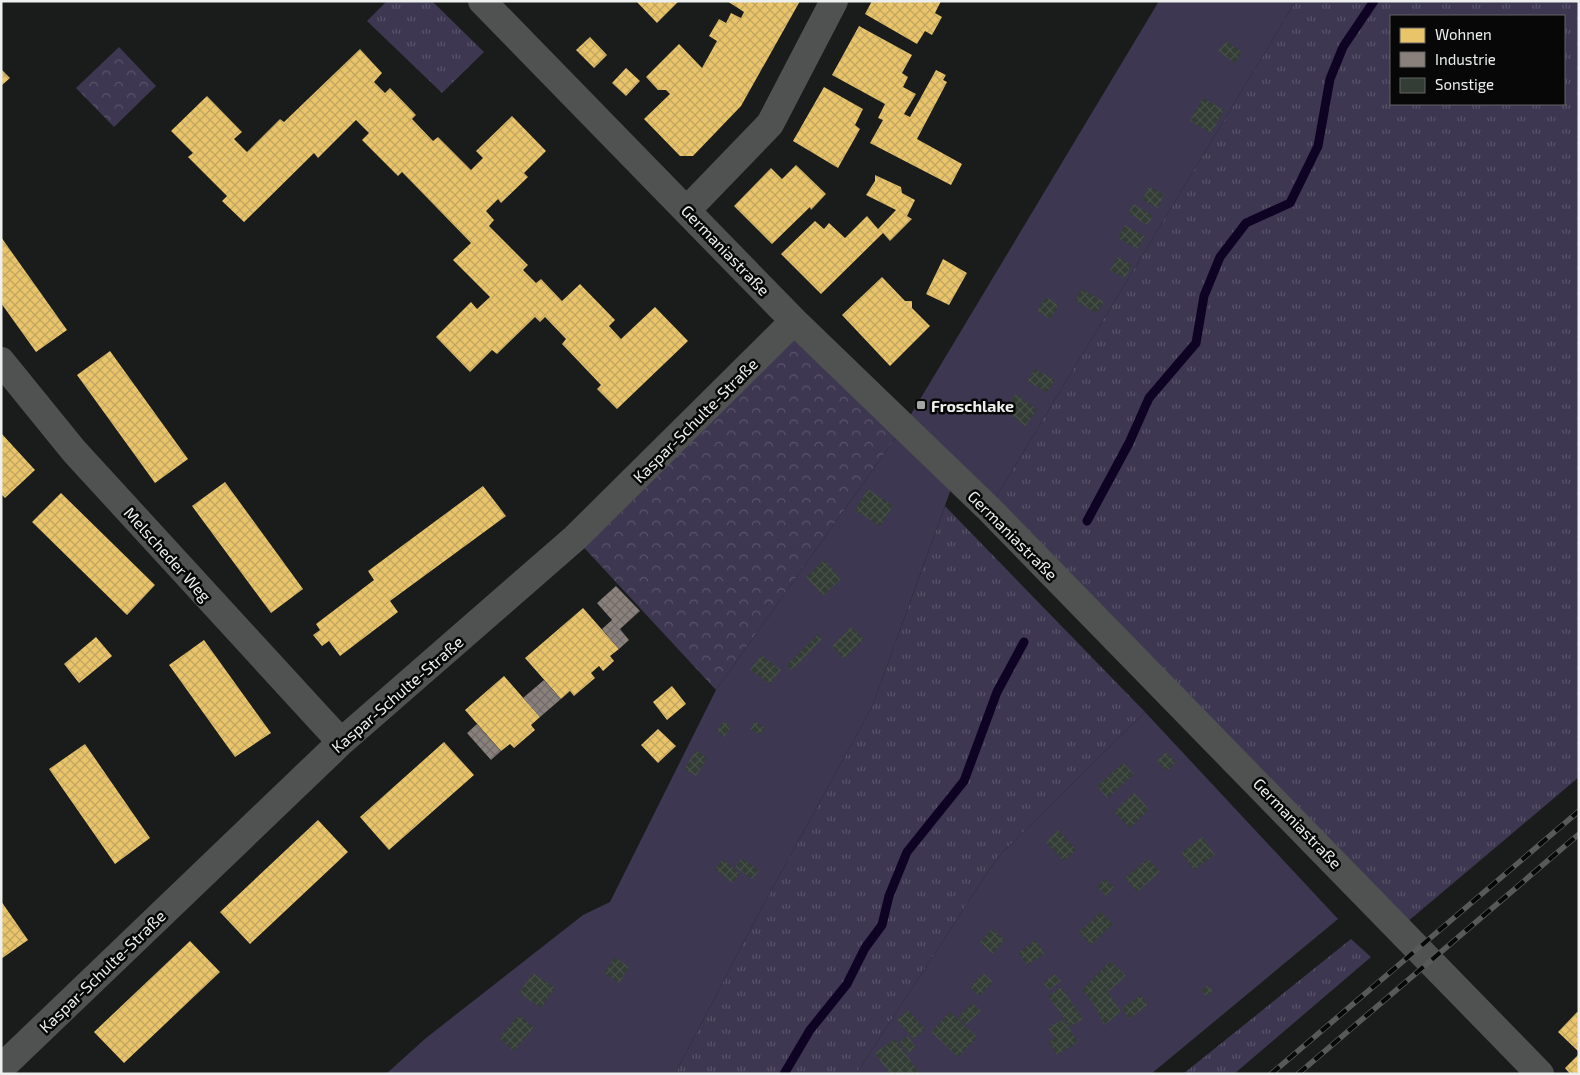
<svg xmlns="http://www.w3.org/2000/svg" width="1580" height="1075" font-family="'Exo 2',sans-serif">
	<defs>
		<pattern id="grass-tufts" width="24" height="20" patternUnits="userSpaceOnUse" patternTransform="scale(1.25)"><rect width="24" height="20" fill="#3d3751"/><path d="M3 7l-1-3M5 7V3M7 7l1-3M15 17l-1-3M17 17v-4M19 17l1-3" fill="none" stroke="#59546a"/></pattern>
		<pattern id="forest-crowns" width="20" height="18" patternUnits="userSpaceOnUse" patternTransform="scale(1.25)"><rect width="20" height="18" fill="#3d3751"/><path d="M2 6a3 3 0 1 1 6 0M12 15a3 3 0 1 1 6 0" fill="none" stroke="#59546a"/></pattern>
		<pattern id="homes-cross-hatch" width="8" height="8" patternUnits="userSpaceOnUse" patternTransform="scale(1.25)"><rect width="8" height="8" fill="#e9c46a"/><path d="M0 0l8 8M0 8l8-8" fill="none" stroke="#c0a561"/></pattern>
		<pattern id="industry-cross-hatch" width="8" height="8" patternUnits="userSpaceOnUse" patternTransform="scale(1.25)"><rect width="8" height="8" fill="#8a817c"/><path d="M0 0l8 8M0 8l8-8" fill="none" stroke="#6f6a67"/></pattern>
		<pattern id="building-cross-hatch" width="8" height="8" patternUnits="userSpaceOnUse" patternTransform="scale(1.25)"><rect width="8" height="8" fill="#333c35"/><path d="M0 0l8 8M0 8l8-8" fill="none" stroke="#474f49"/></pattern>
	</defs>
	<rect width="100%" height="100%" fill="#1a1c1b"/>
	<path fill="url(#grass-tufts)" fill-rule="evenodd" d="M 387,1 L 432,1 L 484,52 L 442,93 L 367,21 Z
		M 1296,1 L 1579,1 L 1579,777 L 1400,928 L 989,509 ZM 1391,16 L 1564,16 L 1564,104 L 1391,104 Z
		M 945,506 L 1145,712 L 997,858 L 856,1074 L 675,1074 L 760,911 L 872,707 Z
		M 1351,939 L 1371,957 L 1234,1074 L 1183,1074 Z"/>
	<path fill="url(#forest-crowns)" d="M 119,47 L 156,86 L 114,127 L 76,88 Z
		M 794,321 L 904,426 L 716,690 L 575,538 Z"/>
	<path fill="#3d3751" d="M 1159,1 L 1296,1 L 989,509 L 955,478 L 872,707 L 760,911 L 675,1074 L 386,1074 L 426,1038 L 583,915 L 610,902 L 716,690 L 904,426 Z
		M 1145,712 L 1338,919 L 1151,1074 L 856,1074 L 997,858 Z"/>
	<path fill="url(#homes-cross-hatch)" d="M 636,1 L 679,1 L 657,23 Z
		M 727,1 L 800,1 L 741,106 L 693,156 L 680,156 L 644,119 L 670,94 L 666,90 L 658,90 L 646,77 L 679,44 L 702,68 L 717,41 L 709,36 L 719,19 L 726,23 L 731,13 L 741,18 L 744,12 Z
		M 872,1 L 941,1 L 935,13 L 942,17 L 932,35 L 925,31 L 917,44 L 865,14 Z
		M 859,26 L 912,55 L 902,73 L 908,77 L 903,87 L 916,94 L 904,114 L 910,117 L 936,70 L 946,75 L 943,80 L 947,82 L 917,139 L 962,164 L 951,185 L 870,143 L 883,120 L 878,118 L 885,104 L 832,75 Z
		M 590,37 L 607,55 L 594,68 L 576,50 Z
		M 360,49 L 382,73 L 374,82 L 385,93 L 390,88 L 416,115 L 412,119 L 433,141 L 438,137 L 471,170 L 483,158 L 476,151 L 512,116 L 546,151 L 524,173 L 528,177 L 501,203 L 498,199 L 486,211 L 494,220 L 489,226 L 528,265 L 523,270 L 536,283 L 541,279 L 562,301 L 580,284 L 615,320 L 609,326 L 621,339 L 655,307 L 688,341 L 617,409 L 597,389 L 601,385 L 562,344 L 566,339 L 545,317 L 540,322 L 535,317 L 497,354 L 492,350 L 470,372 L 436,337 L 471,302 L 477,309 L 490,297 L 453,260 L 471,243 L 402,172 L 398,176 L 362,140 L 369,133 L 356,120 L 318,158 L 314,153 L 244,222 L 222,201 L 227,196 L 188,157 L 193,153 L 171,131 L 207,96 L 242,132 L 234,139 L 247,152 L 280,119 L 284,122 Z
		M 626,68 L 640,81 L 626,96 L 612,83 Z
		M 1,69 L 10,78 L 1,86 Z
		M 824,87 L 863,109 L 855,125 L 860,129 L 838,168 L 793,141 Z
		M 796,165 L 826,194 L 811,210 L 810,207 L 772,244 L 734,206 L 771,168 L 782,179 Z
		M 875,175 L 901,187 L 902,193 L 915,200 L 907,216 L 912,219 L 890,241 L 883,233 L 821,294 L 781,254 L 815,221 L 824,229 L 829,223 L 845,238 L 867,216 L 878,229 L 896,210 L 866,195 L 875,181 Z
		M 1,237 L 67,330 L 36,352 L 1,303 Z
		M 943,259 L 967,273 L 949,305 L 926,294 Z
		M 882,277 L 905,301 L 912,301 L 912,308 L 930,326 L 890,366 L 842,315 Z
		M 110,351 L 188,459 L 155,483 L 77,375 Z
		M 1,433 L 35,470 L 5,498 L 1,494 Z
		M 225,482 L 303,589 L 271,613 L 192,506 Z
		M 483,486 L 506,516 L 390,601 L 398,612 L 340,656 L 329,641 L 322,646 L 313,635 L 320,630 L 316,624 L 374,580 L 368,571 Z
		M 61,493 L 155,585 L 127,615 L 32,522 Z
		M 583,608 L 619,649 L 610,656 L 614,661 L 603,671 L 599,666 L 591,673 L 595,678 L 574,696 L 570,691 L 561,699 L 525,658 Z
		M 96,637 L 112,656 L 79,683 L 64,664 Z
		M 204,640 L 271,733 L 235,757 L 169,665 Z
		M 504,676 L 540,717 L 531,725 L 535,730 L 514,748 L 510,744 L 501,751 L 465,710 Z
		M 672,686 L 686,704 L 667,720 L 653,702 Z
		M 658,729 L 676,746 L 658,763 L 641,745 Z
		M 444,742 L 474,775 L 389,850 L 360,817 Z
		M 85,744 L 150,838 L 115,864 L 49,769 Z
		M 318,820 L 348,852 L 250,944 L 220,912 Z
		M 1,901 L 28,940 L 1,959 Z
		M 190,941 L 220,972 L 124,1063 L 94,1032 Z
		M 1577,1012 L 1579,1013 L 1579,1052 L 1558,1032 Z
		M 1579,1054 L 1579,1074 L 1570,1074 L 1565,1068 Z"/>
	<path fill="url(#industry-cross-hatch)" d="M 616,586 L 640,611 L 620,629 L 629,640 L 619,649 L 602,629 L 612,620 L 597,603 Z
		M 544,680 L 561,699 L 540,717 L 523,698 Z
		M 477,724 L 501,751 L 491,760 L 467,733 Z"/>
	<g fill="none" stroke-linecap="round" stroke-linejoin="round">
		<path stroke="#0f0324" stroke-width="9" d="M 1087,521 L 1129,443 L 1149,398 L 1196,343 L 1204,296 L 1220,257 L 1246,223 L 1290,203 L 1318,146 L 1330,79 L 1343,47 L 1374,1
			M 784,1074 L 810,1030 L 847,984 L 865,948 L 882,925 L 889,896 L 907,852 L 964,781 L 997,692 L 1024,642"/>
	</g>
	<path fill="url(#building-cross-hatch)" d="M 1226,41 L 1242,52 L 1235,63 L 1218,51 Z
		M 1203,98 L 1224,110 L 1211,133 L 1190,121 Z
		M 1149,187 L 1164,194 L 1158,208 L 1142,200 Z
		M 1134,204 L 1153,216 L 1147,225 L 1128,213 Z
		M 1125,225 L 1145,237 L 1137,249 L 1118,238 Z
		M 1118,257 L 1132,265 L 1125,278 L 1110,270 Z
		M 1082,289 L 1104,302 L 1096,313 L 1075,300 Z
		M 1046,297 L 1059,305 L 1050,319 L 1037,311 Z
		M 1035,369 L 1055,380 L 1047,392 L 1027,381 Z
		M 1016,394 L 1037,410 L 1025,426 L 1004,409 Z
		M 868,489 L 893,506 L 880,526 L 855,510 Z
		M 824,560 L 841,579 L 823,596 L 806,577 Z
		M 851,627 L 864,639 L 844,659 L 832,646 Z
		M 818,634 L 822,639 L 792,671 L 787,665 Z
		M 761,655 L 781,670 L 770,684 L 750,670 Z
		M 724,721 L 731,727 L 724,737 L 716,730 Z
		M 755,721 L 765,728 L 760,735 L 750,729 Z
		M 696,750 L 707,758 L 696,776 L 684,769 Z
		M 1166,752 L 1176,762 L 1167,771 L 1157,761 Z
		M 1123,763 L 1134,774 L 1107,798 L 1097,786 Z
		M 1134,793 L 1149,809 L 1130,828 L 1114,812 Z
		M 1058,830 L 1076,850 L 1064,861 L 1046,842 Z
		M 1202,837 L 1215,855 L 1194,870 L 1181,853 Z
		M 742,858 L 759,871 L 752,879 L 735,867 Z
		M 723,859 L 740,874 L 732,883 L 715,869 Z
		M 1148,859 L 1160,872 L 1137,892 L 1125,878 Z
		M 1105,879 L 1114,888 L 1106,896 L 1097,886 Z
		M 1101,912 L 1113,924 L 1091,945 L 1079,932 Z
		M 992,929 L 1005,940 L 992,954 L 980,942 Z
		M 1035,940 L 1045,953 L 1028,965 L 1018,953 Z
		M 615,957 L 629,967 L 619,983 L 604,973 Z
		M 1110,961 L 1126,976 L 1108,992 L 1121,1012 L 1104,1025 L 1093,1003 L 1082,990 Z
		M 533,973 L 555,988 L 541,1008 L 519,993 Z
		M 983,973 L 993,982 L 979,996 L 970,987 Z
		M 1054,974 L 1061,981 L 1049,990 L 1043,983 Z
		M 1208,985 L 1213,991 L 1206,996 L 1201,990 Z
		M 1061,987 L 1083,1019 L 1070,1027 L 1048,996 Z
		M 1141,995 L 1148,1005 L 1129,1019 L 1122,1008 Z
		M 972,1003 L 981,1011 L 966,1025 L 958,1017 Z
		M 908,1010 L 925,1029 L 914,1039 L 897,1020 Z
		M 950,1012 L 977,1037 L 958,1057 L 931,1032 Z
		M 519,1015 L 534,1028 L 514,1051 L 499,1038 Z
		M 1063,1019 L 1078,1042 L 1057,1055 L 1049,1042 L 1055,1038 L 1048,1028 Z
		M 908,1036 L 916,1048 L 908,1053 L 899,1042 Z
		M 895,1039 L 920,1074 L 890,1074 L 875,1053 Z"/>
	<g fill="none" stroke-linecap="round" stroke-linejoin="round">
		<path stroke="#505251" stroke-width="28" d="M 482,1 L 794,321 L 989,509 L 1540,1074
			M 687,210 L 770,124 L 834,1
			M 1,361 L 74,451 L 341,742
			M 1,1068 L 341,742 L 575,538 L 794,321"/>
		<defs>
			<path id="rail" d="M 1271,1074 L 1579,811
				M 1298,1074 L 1579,834"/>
		</defs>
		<use href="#rail" stroke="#585a59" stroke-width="5.5"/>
		<use href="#rail" stroke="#060706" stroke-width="4" stroke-dasharray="11" stroke-linecap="butt"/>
	</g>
	<rect fill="#a3a6a4" stroke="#060706" stroke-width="2" x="916" y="400" width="10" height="10" rx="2.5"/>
	<g text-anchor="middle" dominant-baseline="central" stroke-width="5" stroke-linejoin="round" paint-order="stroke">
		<g font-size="16" fill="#edf0ee" stroke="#060706">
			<text transform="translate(726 250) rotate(46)">Germaniastraße</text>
			<text transform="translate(695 420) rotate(-45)">Kaspar-Schulte-Straße</text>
			<text transform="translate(1013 535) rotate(45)">Germaniastraße</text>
			<text transform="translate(168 554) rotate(48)">Melscheder Weg</text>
			<text transform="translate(397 694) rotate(-41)">Kaspar-Schulte-Straße</text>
			<text transform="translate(1298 823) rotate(46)">Germaniastraße</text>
			<text transform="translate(102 971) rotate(-44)">Kaspar-Schulte-Straße</text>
		</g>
		<g font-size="16" font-weight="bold" fill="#edf0ee" stroke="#060706" text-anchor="start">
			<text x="931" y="405">Froschlake</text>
		</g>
	</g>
	<rect width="1580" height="1075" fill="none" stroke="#edf0ee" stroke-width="5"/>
	<rect x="1390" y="15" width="175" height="90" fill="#060706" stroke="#626463"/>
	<rect x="1400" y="28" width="25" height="15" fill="#e9c46a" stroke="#626463"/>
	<text x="1435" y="40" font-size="15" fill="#edf0ee">Wohnen</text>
	<rect x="1400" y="52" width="25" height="15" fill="#8a817c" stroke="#626463"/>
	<text x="1435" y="65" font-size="15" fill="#edf0ee">Industrie</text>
	<rect x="1400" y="78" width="25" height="15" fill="#333c35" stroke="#626463"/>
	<text x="1435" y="90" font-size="15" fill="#edf0ee">Sonstige</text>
</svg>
